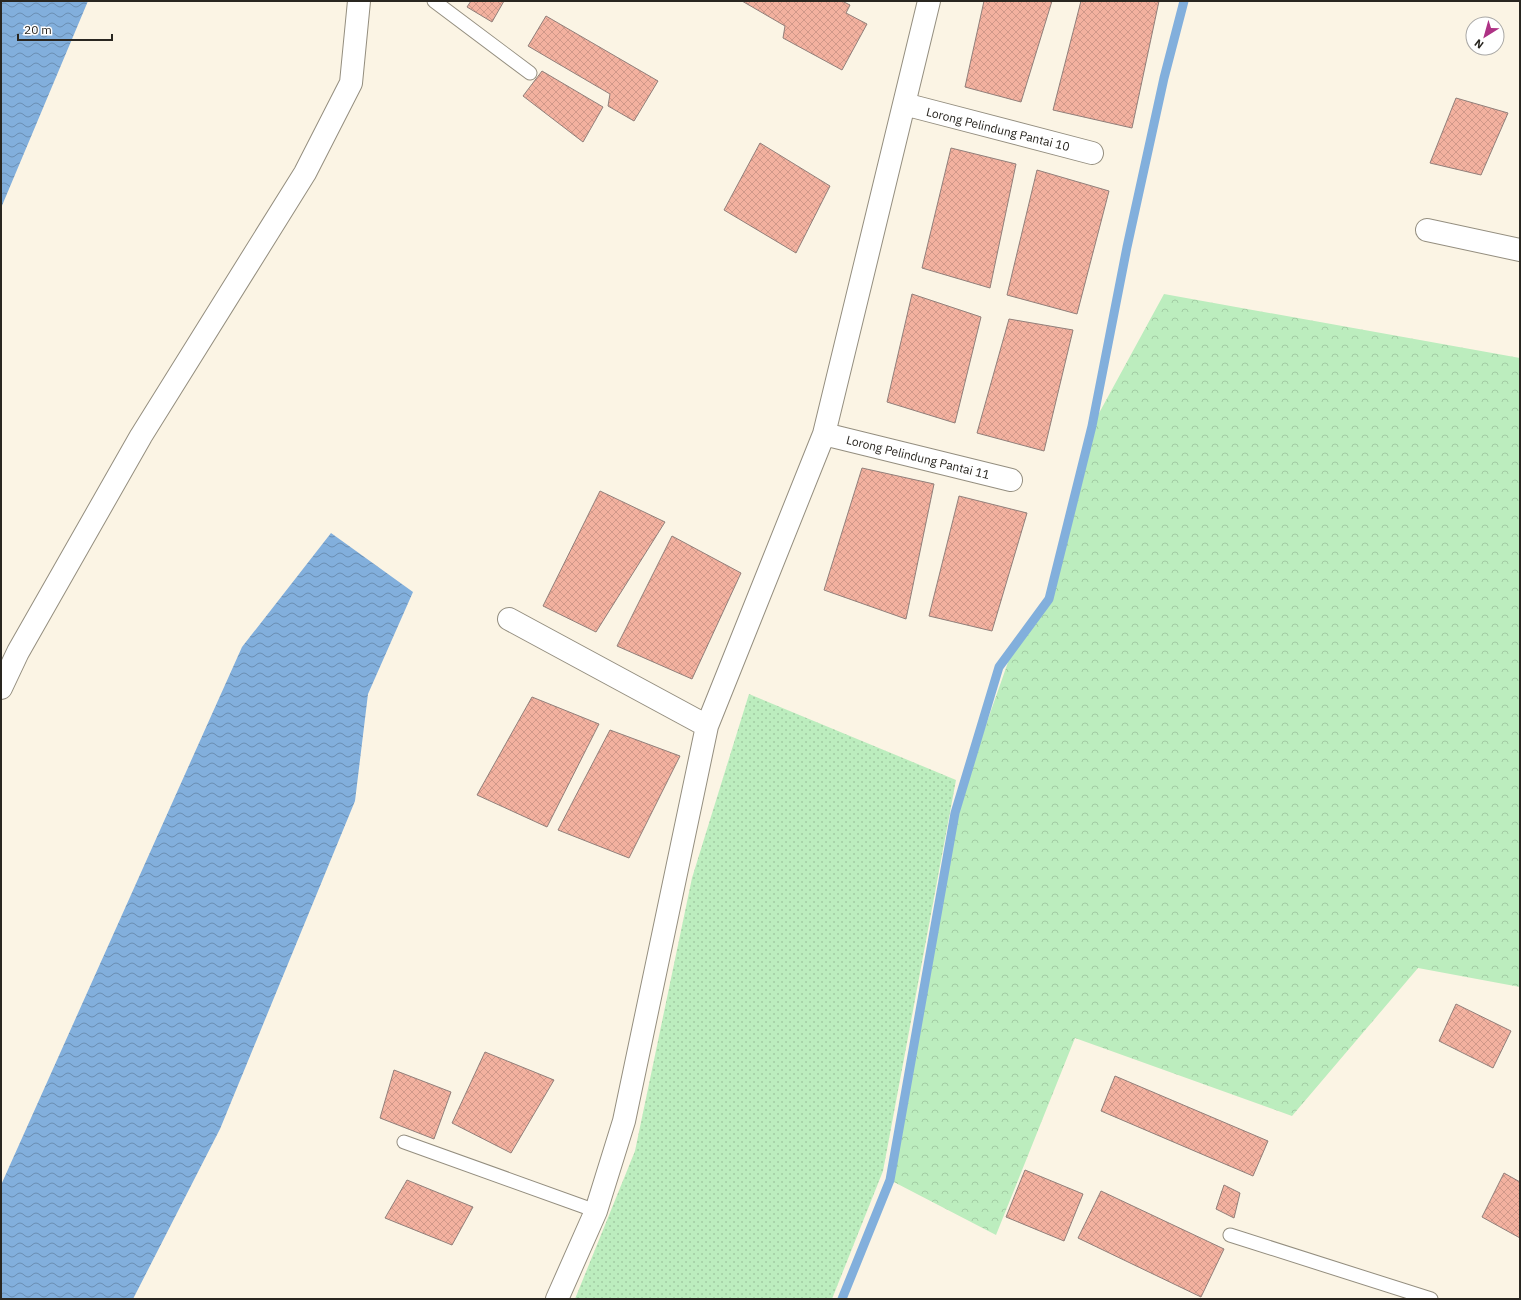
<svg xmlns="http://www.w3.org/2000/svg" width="1521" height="1300" font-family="'IBM Plex Sans',sans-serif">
	<defs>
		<pattern id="grass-dots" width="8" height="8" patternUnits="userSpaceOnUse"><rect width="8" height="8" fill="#bcedbe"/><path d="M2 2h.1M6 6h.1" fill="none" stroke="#a2cba3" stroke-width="1.8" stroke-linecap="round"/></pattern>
		<pattern id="forest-crowns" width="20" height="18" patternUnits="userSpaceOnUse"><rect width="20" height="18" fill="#bcedbe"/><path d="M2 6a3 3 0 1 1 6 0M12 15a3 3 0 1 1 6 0" fill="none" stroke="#a2cba3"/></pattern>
		<pattern id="water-waves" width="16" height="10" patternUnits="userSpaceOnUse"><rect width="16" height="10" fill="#82afdc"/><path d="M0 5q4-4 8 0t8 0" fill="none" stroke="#6a8eb2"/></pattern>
		<pattern id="building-cross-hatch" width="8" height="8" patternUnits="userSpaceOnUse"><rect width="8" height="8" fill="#f3b19f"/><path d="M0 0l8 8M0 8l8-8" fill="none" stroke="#d09889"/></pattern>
	</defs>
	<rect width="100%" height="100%" fill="#fbf4e4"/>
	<path fill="url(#grass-dots)" d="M 749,694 L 956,780 L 883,1171 L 832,1299 L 575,1299 L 635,1151 L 692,878 Z"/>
	<path fill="url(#forest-crowns)" d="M 1164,294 L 1520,358 L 1520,987 L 1418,968 L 1292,1116 L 1075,1038 L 996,1235 L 890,1180 L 955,813 L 1013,648 L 1049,599 L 1092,426 Z"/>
	<path fill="url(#water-waves)" d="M 1,1 L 88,1 L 1,208 Z
		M 331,533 L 413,592 L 368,694 L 355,801 L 220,1129 L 133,1299 L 1,1299 L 1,1185 L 242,647 Z"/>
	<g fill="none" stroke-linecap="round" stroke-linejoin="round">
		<path stroke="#82afdc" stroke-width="9" d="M 842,1299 L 890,1180 L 955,813 L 999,667 L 1049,599 L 1092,426 L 1127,247 L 1164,78 L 1184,1"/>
	</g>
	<path fill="url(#building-cross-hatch)" stroke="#917f7a" d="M 471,1 L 504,1 L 492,22 L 467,7 Z
		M 742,1 L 842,1 L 850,5 L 846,13 L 867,24 L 842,70 L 783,38 L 785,26 Z
		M 984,1 L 1052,1 L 1021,102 L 965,87 Z
		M 1081,1 L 1159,1 L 1132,128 L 1053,110 Z
		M 546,16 L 658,81 L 634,121 L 608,106 L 610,94 L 528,46 Z
		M 542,71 L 603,107 L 583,142 L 523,96 Z
		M 1456,98 L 1508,113 L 1481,175 L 1430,163 Z
		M 760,143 L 830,186 L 796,253 L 724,210 Z
		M 951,148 L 1016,164 L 990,288 L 922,268 Z
		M 1037,170 L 1109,191 L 1077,314 L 1007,295 Z
		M 912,294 L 981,317 L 955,423 L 887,402 Z
		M 1009,319 L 1073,330 L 1044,451 L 977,433 Z
		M 862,468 L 934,484 L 906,619 L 824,590 Z
		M 600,491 L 665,522 L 596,632 L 543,606 Z
		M 959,496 L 1027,513 L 992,631 L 929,616 Z
		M 672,536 L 741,573 L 692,679 L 617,646 Z
		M 532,697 L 599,724 L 547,827 L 477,795 Z
		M 610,730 L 680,756 L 629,858 L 558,830 Z
		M 1456,1004 L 1511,1031 L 1493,1068 L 1439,1041 Z
		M 485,1052 L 554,1080 L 511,1153 L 452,1123 Z
		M 394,1070 L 451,1092 L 434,1139 L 380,1118 Z
		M 1115,1076 L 1268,1141 L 1253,1176 L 1101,1111 Z
		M 1025,1170 L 1083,1194 L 1064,1241 L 1006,1217 Z
		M 1504,1173 L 1520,1182 L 1520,1238 L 1482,1217 Z
		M 407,1180 L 473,1207 L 452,1245 L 385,1218 Z
		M 1224,1185 L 1240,1193 L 1234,1218 L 1216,1209 Z
		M 1101,1191 L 1224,1249 L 1201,1297 L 1078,1238 Z"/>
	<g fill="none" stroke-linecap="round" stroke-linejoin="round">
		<defs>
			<path id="lane" d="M 434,1 L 530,73
				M 404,1142 L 596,1211
				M 1230,1235 L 1431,1299"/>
			<path id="street" d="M 904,104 L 1092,153
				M 1427,230 L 1520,250
				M 824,434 L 1011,480
				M 509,619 L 707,726
				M 1,688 L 18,652 L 141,436 L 305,173 L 351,83 L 359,1
				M 557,1299 L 596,1211 L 624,1121 L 707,726 L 824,434 L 929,1"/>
		</defs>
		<use href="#lane" stroke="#948e7f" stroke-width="15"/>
		<use href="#street" stroke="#948e7f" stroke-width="24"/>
		<use href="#lane" stroke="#fff" stroke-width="13"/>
		<use href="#street" stroke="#fff" stroke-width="22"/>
	</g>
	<g text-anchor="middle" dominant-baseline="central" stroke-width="3.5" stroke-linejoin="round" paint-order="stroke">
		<g font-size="12" fill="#292620" stroke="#fff">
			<text transform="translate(998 129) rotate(14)">Lorong Pelindung Pantai 10</text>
			<text transform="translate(918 457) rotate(14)">Lorong Pelindung Pantai 11</text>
		</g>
	</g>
	<rect width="1521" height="1300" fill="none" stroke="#292620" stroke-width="4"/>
	<g transform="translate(1485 36) rotate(217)"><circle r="19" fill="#ffffff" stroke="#a9a8a6"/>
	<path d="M0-3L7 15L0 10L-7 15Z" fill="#ae3285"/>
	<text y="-6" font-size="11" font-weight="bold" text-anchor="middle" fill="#292620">N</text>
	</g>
	<path d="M18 34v6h94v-6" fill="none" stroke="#292620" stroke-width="2"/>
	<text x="24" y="34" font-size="12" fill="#292620" stroke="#ffffff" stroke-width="3" paint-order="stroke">20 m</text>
</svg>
